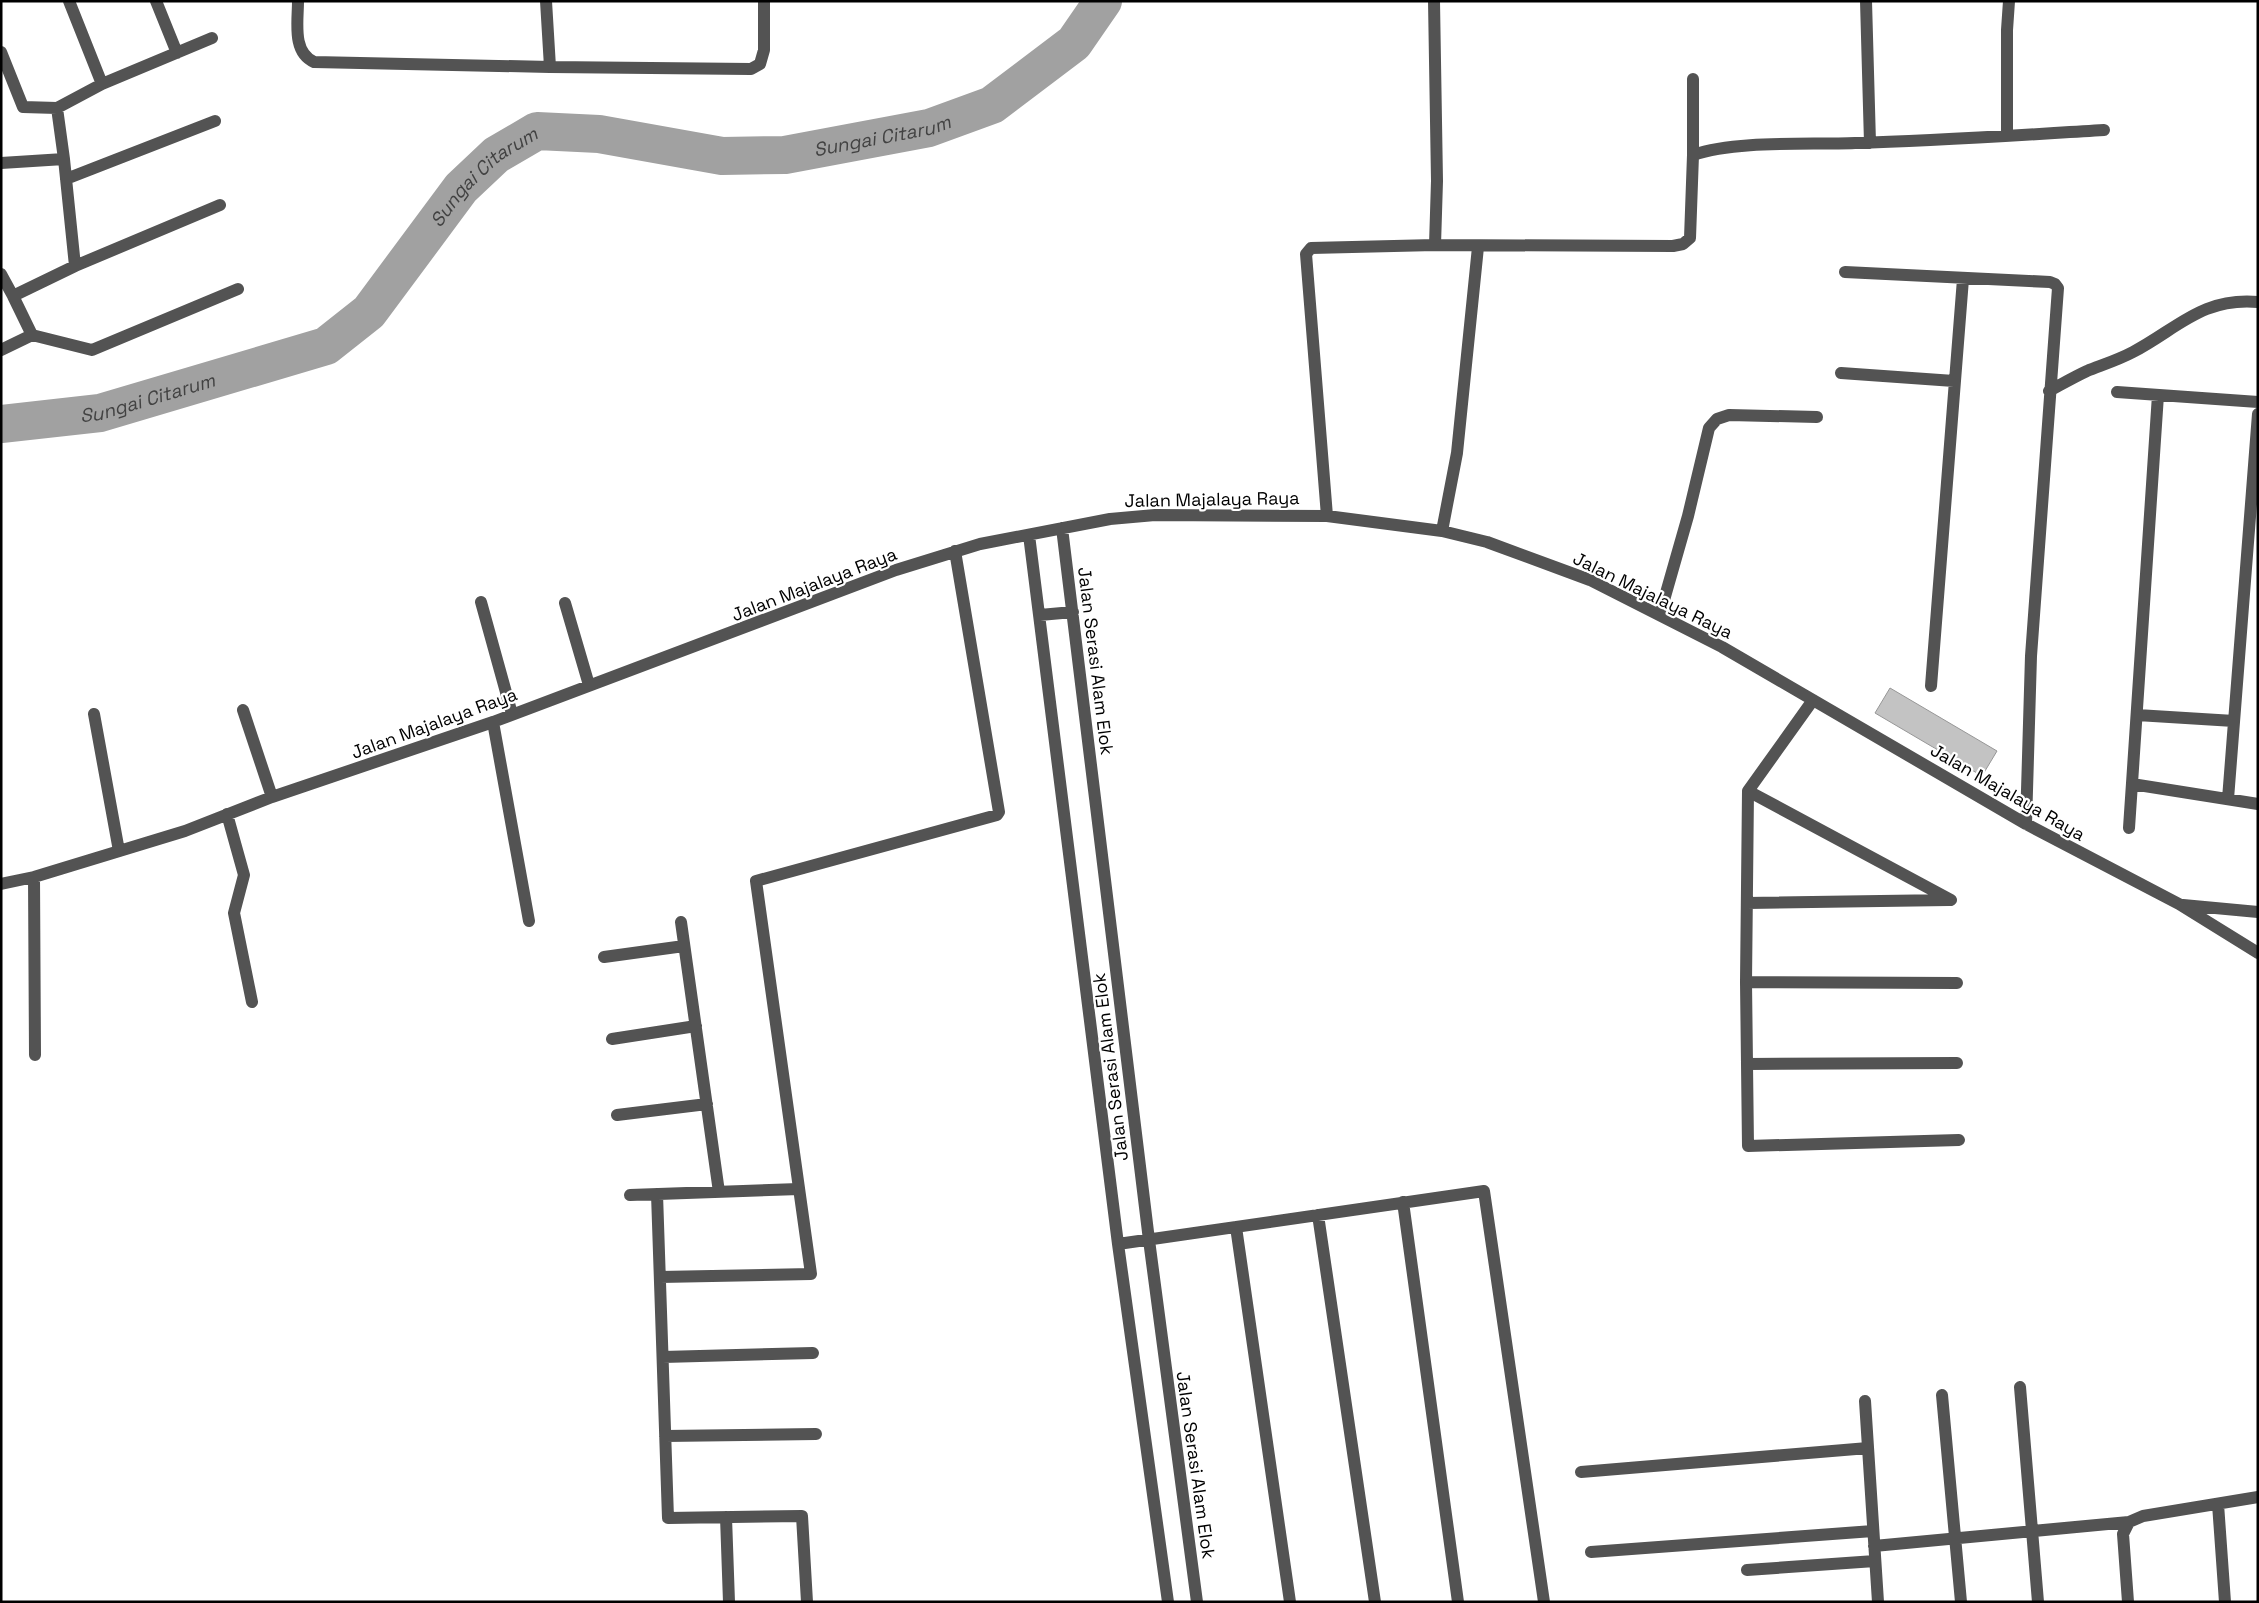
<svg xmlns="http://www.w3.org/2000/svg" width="2259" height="1603" font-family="'Space Grotesk',sans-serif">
	<rect width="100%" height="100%" fill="#fff"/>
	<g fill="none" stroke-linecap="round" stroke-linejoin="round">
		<path stroke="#a1a1a1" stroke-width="38" id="s1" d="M 1,424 L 100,413 L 326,346 L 369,312 L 461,188 L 496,155 L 537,131 L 599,134 L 722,156 L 785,155 L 929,128 L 992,105 L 1074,43 L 1103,1"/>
	</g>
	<path fill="#c3c3c3" stroke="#979797" d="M 1890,688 L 1997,751 L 1982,776 L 1875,713 Z"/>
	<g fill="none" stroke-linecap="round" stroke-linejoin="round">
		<path stroke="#535353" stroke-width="12" d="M 156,1 L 177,53
			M 298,1 C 298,22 292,52 314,62 L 550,67
			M 546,1 L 550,67 L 751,69 L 760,64 L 764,50 L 764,1
			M 1434,1 L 1437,181 L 1435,245
			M 1866,1 L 1870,143
			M 1,52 L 23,107 L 57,108 L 102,84 L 69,1
			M 1693,79 L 1693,155
			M 102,84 L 212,38
			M 57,108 L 64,159
			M 2007,134 L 2007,30 L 2009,1
			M 1,163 L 64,159 L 75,266 L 13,296 L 1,274
			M 66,179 L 215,121
			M 75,266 L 220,205
			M 1845,272 L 2050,282 L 2055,284 L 2058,288 L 2031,656 L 2026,824
			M 13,296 L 32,335 L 92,350 L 238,289
			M 1,350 L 32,335
			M 1841,373 L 1954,381
			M 2049,391 C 2062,384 2074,377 2087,371 C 2102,365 2118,360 2133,352 C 2177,329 2202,297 2258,302
			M 2117,392 L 2258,402
			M 1327,516 L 1306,254 L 1311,248 L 1435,245 L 1673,246 L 1683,244 L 1690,238 L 1693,155 C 1737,140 1807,145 1855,143 C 1938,141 2021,135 2104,130
			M 1062,528 L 1149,1240 L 1197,1602
			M 1442,531 L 1457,453 L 1478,247
			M 1029,535 L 1118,1244 L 1168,1602
			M 481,602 L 512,714
			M 565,603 L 589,685
			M 1660,614 L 1688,516 L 1709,428 L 1717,419 L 1729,415 L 1817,417
			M 1040,615 L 1073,612
			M 1931,686 L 1963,279
			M 1813,700 L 1748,791 L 1746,982 L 1748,1146 L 1959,1140
			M 243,710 L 272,797
			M 94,714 L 119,851
			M 2137,715 L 2234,721
			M 493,722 L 529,921
			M 2132,784 L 2258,804
			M 1748,791 L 1951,900
			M 2228,799 L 2258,414
			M 227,814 L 244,875 L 234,913 L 252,1002
			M 2129,828 L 2158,395
			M 34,877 L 35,1055
			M 1,884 L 34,877 L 185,831 L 272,797 L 493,722 L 896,570 L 980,544 L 1110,519 L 1155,515 L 1327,516 L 1442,531 L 1487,542 L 1590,580 L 1722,647 L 2026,824 L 2179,904 L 2258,953
			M 1747,903 L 1949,900
			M 2183,905 L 2258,912
			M 681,922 L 719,1192
			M 604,957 L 684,946
			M 1746,982 L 1957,983
			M 612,1039 L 696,1026
			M 1748,1064 L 1957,1063
			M 617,1115 L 707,1104
			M 657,1194 L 668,1518 L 802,1516 L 807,1602
			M 630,1195 L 799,1189
			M 1403,1202 L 1458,1602
			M 1318,1215 L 1375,1602
			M 1236,1227 L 1290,1602
			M 1118,1244 L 1484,1191 L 1544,1602
			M 660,1277 L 811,1274 L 756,881 L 997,815 L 999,812 L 955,551
			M 663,1357 L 813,1353
			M 2020,1387 L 2038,1602
			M 1942,1395 L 1961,1602
			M 1865,1401 L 1878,1602
			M 665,1436 L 816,1434
			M 1581,1472 L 1868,1448
			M 2218,1504 L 2225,1602
			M 726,1517 L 729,1602
			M 1874,1546 L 2129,1522
			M 1591,1552 L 1873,1531
			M 1747,1570 L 1875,1561
			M 2128,1602 L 2123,1534 L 2129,1522 L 2143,1516 L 2258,1497"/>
	</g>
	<g text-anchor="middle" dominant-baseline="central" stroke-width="4.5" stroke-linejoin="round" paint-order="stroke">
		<g font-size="18" fill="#000" stroke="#fff">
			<text transform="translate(1212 499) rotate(-1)">Jalan Majalaya Raya</text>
			<text transform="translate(814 584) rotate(-21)">Jalan Majalaya Raya</text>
			<text transform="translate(1653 595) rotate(26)">Jalan Majalaya Raya</text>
			<text transform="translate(1096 661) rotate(83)">Jalan Serasi Alam Elok</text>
			<text transform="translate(434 723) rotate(-20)">Jalan Majalaya Raya</text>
			<text transform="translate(2008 792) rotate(30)">Jalan Majalaya Raya</text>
			<text transform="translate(1110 1067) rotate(-97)">Jalan Serasi Alam Elok</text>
			<text transform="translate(1196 1465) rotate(82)">Jalan Serasi Alam Elok</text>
		</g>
		<g font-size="19" font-style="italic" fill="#424242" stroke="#fff">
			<text stroke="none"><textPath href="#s1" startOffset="989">Sungai Citarum</textPath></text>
			<text stroke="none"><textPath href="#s1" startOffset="569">Sungai Citarum</textPath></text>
			<text stroke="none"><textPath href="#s1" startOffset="149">Sungai Citarum</textPath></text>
		</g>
	</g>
	<rect width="2259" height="1603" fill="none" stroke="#000000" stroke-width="5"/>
</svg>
